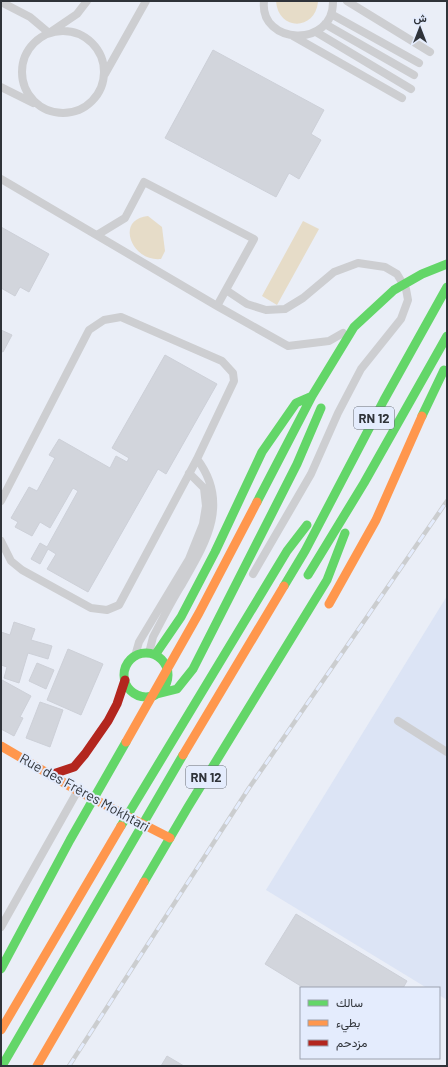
<svg xmlns="http://www.w3.org/2000/svg" width="448" height="1067" font-family="Barlow,Vazirmatn,sans-serif">
	<rect width="100%" height="100%" fill="#eaeef7"/>
	<path fill="#dce4f5" d="M 447,596 L 447,1000 L 439,995 L 439,988 L 427,988 L 266,890 Z"/>
	<path fill="#e6dcc8" d="M 276,1 L 318,1 L 318,2 C 315,31 278,31 276,1 Z
		M 148,216 L 162,227 L 165,251 L 161,259 C 131,262 115,219 148,216 Z
		M 303,221 L 319,229 L 277,305 L 262,296 Z"/>
	<path fill="#d2d5dc" stroke="#cdd0d8" d="M 213,50 L 324,110 L 311,134 L 321,140 L 299,179 L 289,173 L 276,197 L 165,138 Z
		M 1,227 L 49,254 L 29,292 L 20,287 L 15,296 L 1,288 Z
		M 1,330 L 12,335 L 3,352 L 1,351 Z
		M 165,355 L 217,384 L 166,474 L 158,469 L 88,592 L 47,569 L 56,554 L 48,549 L 40,564 L 31,559 L 40,543 L 47,547 L 78,491 L 73,488 L 50,528 L 40,522 L 32,536 L 15,527 L 18,522 L 11,518 L 29,487 L 37,491 L 55,458 L 49,455 L 59,439 L 110,468 L 116,456 L 127,462 L 129,458 L 112,448 Z
		M 14,622 L 35,629 L 31,640 L 52,646 L 48,659 L 28,653 L 19,683 L 4,678 L 7,667 L 1,665 L 1,632 L 10,635 Z
		M 68,649 L 103,664 L 81,715 L 47,700 Z
		M 37,663 L 54,670 L 46,689 L 29,681 Z
		M 2,680 L 31,696 L 20,717 L 23,718 L 14,736 L 1,729 Z
		M 40,702 L 63,710 L 50,747 L 26,738 Z
		M 296,914 L 407,981 L 403,988 L 304,988 L 265,964 Z
		M 167,1056 L 184,1066 L 161,1066 Z"/>
	<g fill="none" stroke-linecap="round" stroke-linejoin="round">
		<path stroke="#cdced1" stroke-width="8" d="M 264,1 C 259,45 334,49 333,1
			M 347,1 L 430,52
			M 1,2 L 30,17 L 49,33 L 77,14 L 87,1
			M 331,14 L 419,63
			M 325,24 L 414,75
			M22 72a41 41 0 1 1 82 0a41 41 0 1 1-82 0Z
			M 316,32 L 411,89
			M 293,36 L 402,98
			M 105,74 L 146,1
			M 1,87 L 33,103
			M 1,179 L 217,306 L 288,346 L 329,341 L 343,333
			M 97,235 L 125,218 L 144,182 L 254,239 L 217,306
			M 226,290 L 247,304 L 266,310 L 285,309 L 303,298 L 334,272 L 358,263 L 385,267 L 397,274 L 406,289 L 408,300 L 401,319 L 361,369 L 338,413 L 311,474 L 253,574
			M 1,501 L 89,330 L 104,320 L 121,317 L 222,361 L 233,373 L 234,381 L 197,459 L 119,605 L 107,610 L 91,608 L 22,570 L 11,561 L 1,541
			M 150,649 L 153,637 C 162,620 171,602 181,586 C 205,544 231,504 197,459
			M 135,656 L 139,642 L 189,559 L 203,524 L 206,506 L 204,488 L 189,473
			M 398,721 L 447,752
			M 1,927 L 77,792"/>
		<path stroke="#63d668" stroke-width="9" d="M 422,416 L 444,370
			M 257,502 L 312,396 L 354,327 L 394,290 L 422,274 L 447,264
			M 308,575 L 364,483 L 447,336
			M 284,586 L 305,551 L 384,400 L 447,287
			M124 675a22 22 0 1 1 44 0a22 22 0 1 1-44 0Z
			M 155,655 L 181,617 L 215,552 L 262,452 L 296,403 L 312,396
			M 157,694 L 177,689 L 193,669 L 297,464 L 321,408
			M 121,826 L 287,551 L 307,525
			M 144,882 L 188,807 L 327,580 L 345,533
			M 1,969 L 70,840 L 126,742
			M 2,1066 L 183,755"/>
		<path stroke="#ff974d" stroke-width="9" d="M 329,604 L 376,520 L 422,416
			M 126,742 L 199,613 L 257,502
			M 1,746 L 78,791 L 170,838
			M 183,755 L 284,586
			M 1,1030 L 121,826
			M 37,1066 L 144,882"/>
		<path stroke="#b3261e" stroke-width="9" d="M 50,775 L 74,767 L 85,754 L 108,721 L 117,704 L 125,680"/>
		<defs>
			<path id="rail" d="M 69,1066 L 249,788 L 447,501"/>
		</defs>
		<use href="#rail" stroke="#cbcdcf" stroke-width="4.5"/>
		<use href="#rail" stroke="#e4ecfd" stroke-width="3" stroke-dasharray="9" stroke-linecap="butt"/>
	</g>
	<g text-anchor="middle" dominant-baseline="central" stroke-width="4" stroke-linejoin="round" paint-order="stroke">
		<g fill="#e4ecfd" stroke="#656a74" stroke-width="1">
			<rect x="354" y="407" width="40" height="22" rx="3"/>
			<rect x="186" y="766" width="40" height="22" rx="3"/>
		</g>
		<g font-size="13" font-weight="bold" fill="#2f3339">
			<text x="374" y="418">RN 12</text>
			<text x="206" y="777">RN 12</text>
		</g>
		<g font-size="14" fill="#2f3339" stroke="#e4ecfd">
			<text transform="translate(85 792) rotate(29)">Rue des Frères Mokhtari</text>
		</g>
	</g>
	<rect width="448" height="1067" fill="none" stroke="#2f3339" stroke-width="4"/>
	<rect x="300" y="987" width="140" height="72" fill="#e4ecfd" stroke="#9ca2af"/>
	<rect x="308" y="1000" width="20" height="6" fill="#63d668" stroke="#9ca2af"/>
	<text x="336" y="1007" font-size="12" fill="#2f3339">سالك</text>
	<rect x="308" y="1020" width="20" height="6" fill="#ff974d" stroke="#9ca2af"/>
	<text x="336" y="1027" font-size="12" fill="#2f3339">بطيء</text>
	<rect x="308" y="1040" width="20" height="6" fill="#b3261e" stroke="#9ca2af"/>
	<text x="336" y="1047" font-size="12" fill="#2f3339">مزدحم</text>
	<g transform="translate(420 28)" stroke="#e4ecfd" stroke-width="3" paint-order="stroke">
	<path d="M0-3L7 15L0 10L-7 15Z" fill="#2f3339"/>
	<text y="-6" font-size="11" font-weight="bold" text-anchor="middle" fill="#2f3339">ش</text>
	</g>
</svg>
